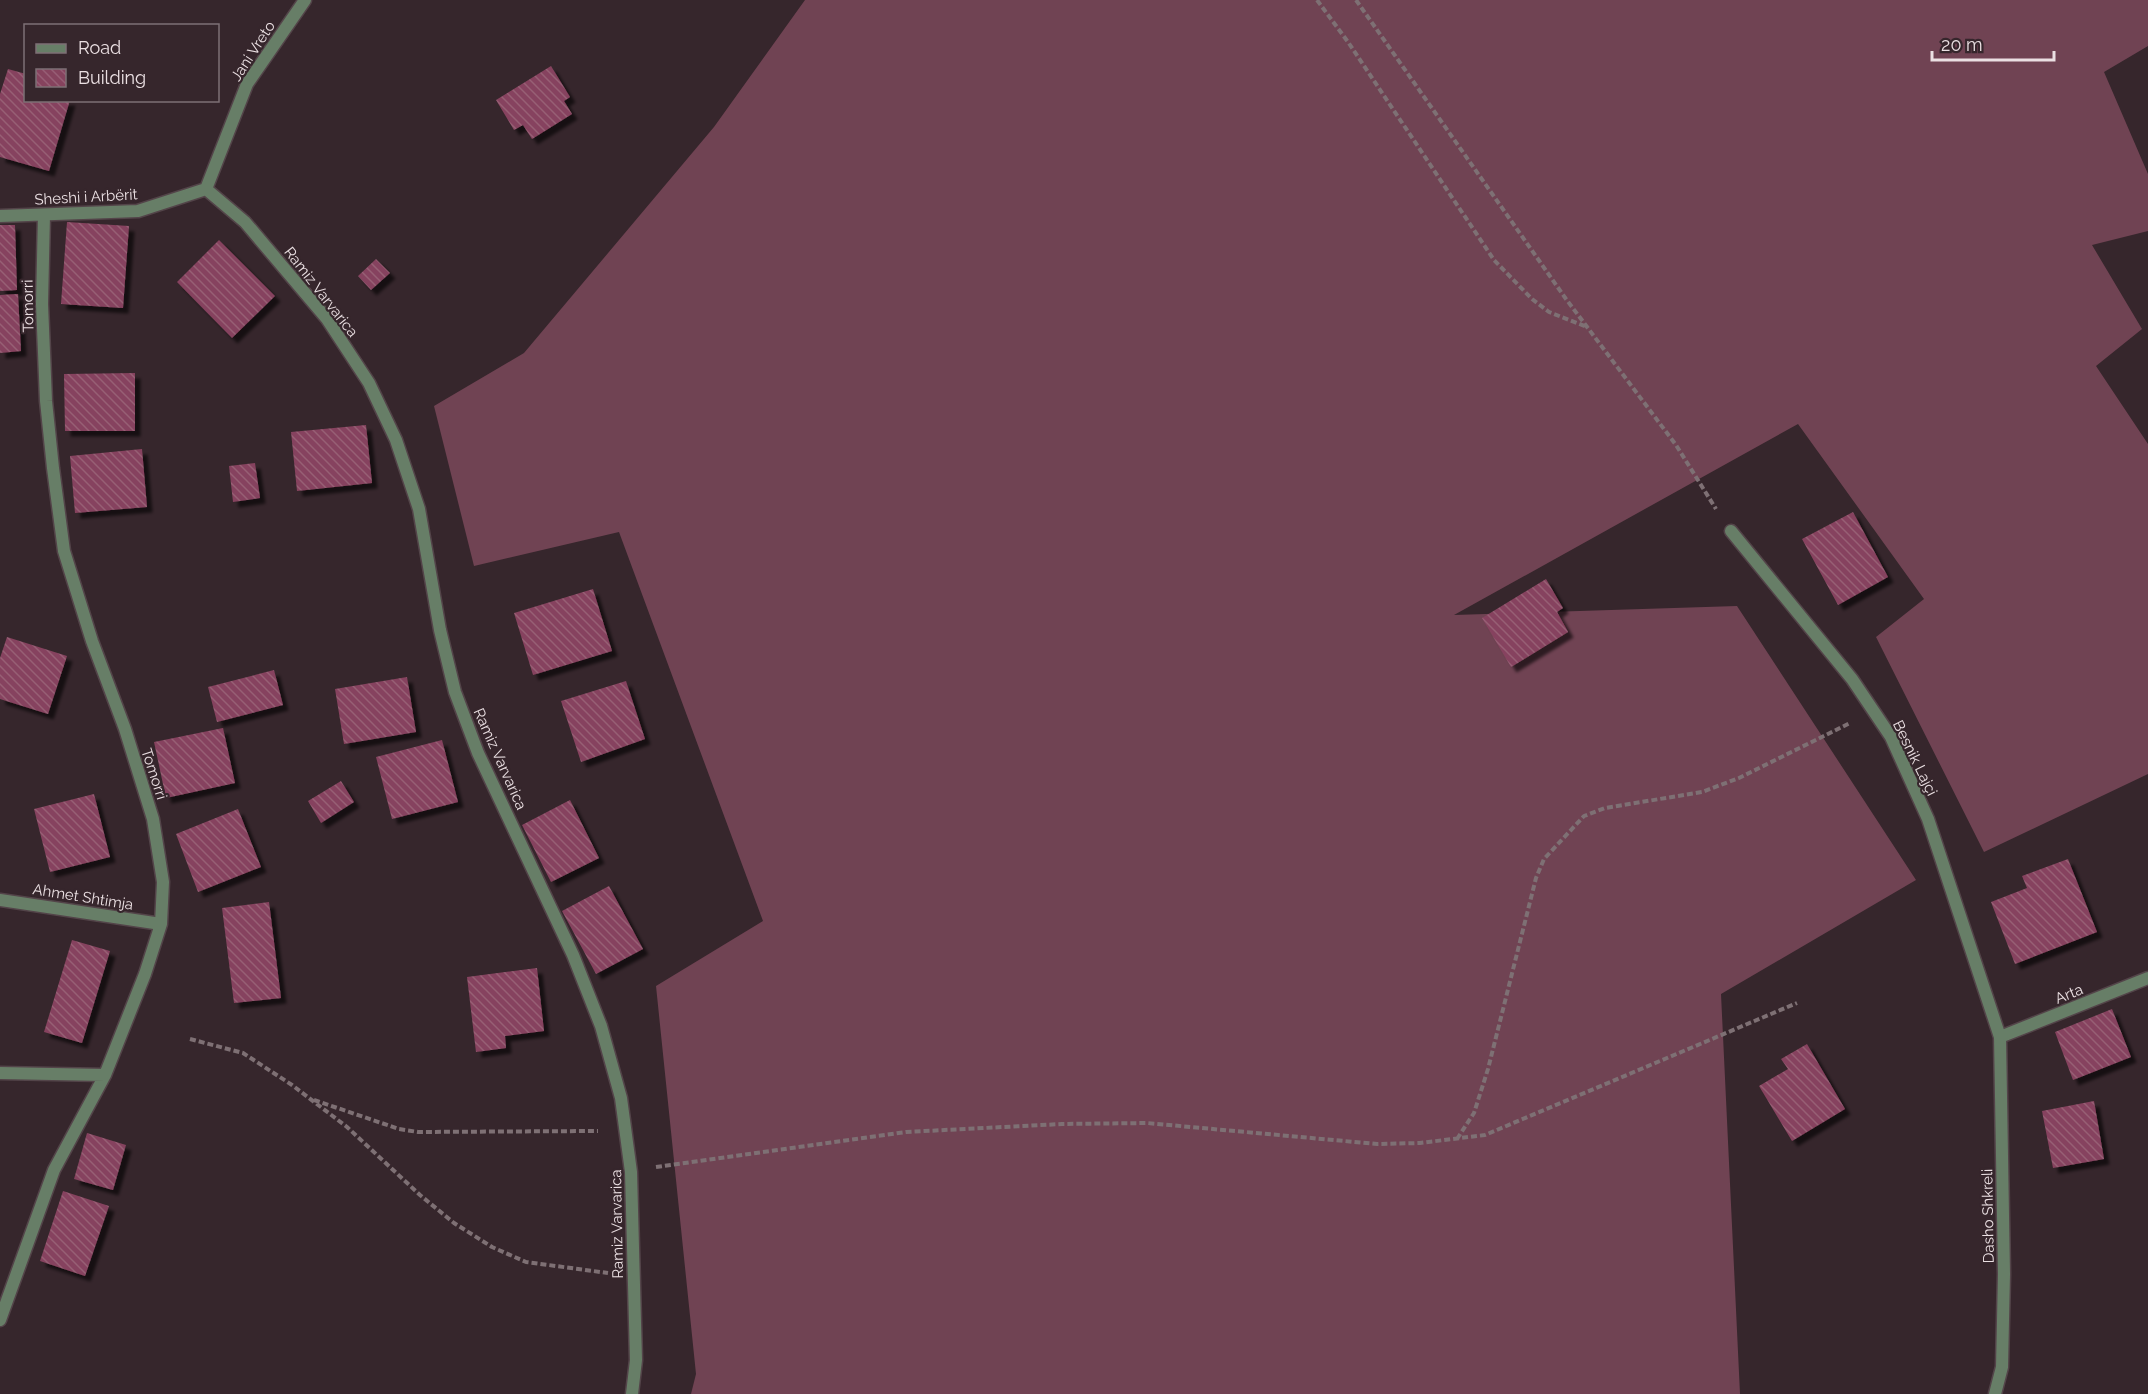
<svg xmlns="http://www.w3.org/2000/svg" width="2148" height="1394" font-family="Raleway,sans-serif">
	<defs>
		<pattern id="building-back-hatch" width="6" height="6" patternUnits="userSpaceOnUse" patternTransform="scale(1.5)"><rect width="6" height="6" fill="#86435e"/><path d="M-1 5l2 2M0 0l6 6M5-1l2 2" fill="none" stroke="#975e75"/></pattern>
		<filter id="shadow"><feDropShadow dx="5.5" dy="5.5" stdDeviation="1.5" flood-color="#0009"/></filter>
	</defs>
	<rect width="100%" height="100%" fill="#36262c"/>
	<path fill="#704353" d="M 805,0 L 2148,0 L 2148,46 L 2104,72 L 2148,174 L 2148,231 L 2092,245 L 2142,329 L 2096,366 L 2148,444 L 2148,774 L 1984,852 L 1876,637 L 1924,599 L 1798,424 L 1454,615 L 1737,606 L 1916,880 L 1721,994 L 1740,1394 L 691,1394 L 696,1374 L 656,986 L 763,921 L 619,532 L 474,566 L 434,406 L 524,353 L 714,127 Z"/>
	<path fill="url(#building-back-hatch)" filter="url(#shadow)" d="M 551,66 L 570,97 L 564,101 L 572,114 L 532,139 L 523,125 L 514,130 L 496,100 Z
		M 8,69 L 26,74 L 26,100 L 70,100 L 49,171 L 0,157 L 0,94 Z
		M 67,222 L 129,226 L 123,308 L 61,304 Z
		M 0,225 L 15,225 L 17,290 L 0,291 Z
		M 219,240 L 275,296 L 232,338 L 177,282 Z
		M 376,259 L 390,273 L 371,290 L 358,276 Z
		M 18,294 L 21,351 L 0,353 L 0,295 Z
		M 135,373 L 135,431 L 65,431 L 64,374 Z
		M 366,425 L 372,483 L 297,491 L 291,432 Z
		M 142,449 L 147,507 L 75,513 L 70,456 Z
		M 255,463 L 260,498 L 233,502 L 229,466 Z
		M 1853,512 L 1888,577 L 1838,605 L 1802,539 Z
		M 1546,579 L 1563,608 L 1557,612 L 1568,632 L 1511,667 L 1482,618 Z
		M 593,589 L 612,651 L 533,675 L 514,613 Z
		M 7,637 L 67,656 L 48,714 L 0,699 L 0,658 Z
		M 274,670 L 283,705 L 217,722 L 208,687 Z
		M 407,677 L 416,732 L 344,744 L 335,689 Z
		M 626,681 L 645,739 L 581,762 L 561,701 Z
		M 223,728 L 235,783 L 166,798 L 154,742 Z
		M 442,740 L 458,802 L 392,819 L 376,757 Z
		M 341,781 L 354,802 L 321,823 L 308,801 Z
		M 94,794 L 110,857 L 50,872 L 34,809 Z
		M 570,800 L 599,858 L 551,882 L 522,825 Z
		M 238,809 L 261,867 L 198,892 L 176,834 Z
		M 2068,859 L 2097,932 L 2015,964 L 1991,902 L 2027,888 L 2022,876 Z
		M 609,886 L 643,949 L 596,974 L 562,911 Z
		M 269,902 L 281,998 L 234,1003 L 222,908 Z
		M 72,940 L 110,951 L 82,1043 L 44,1032 Z
		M 537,968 L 544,1031 L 505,1036 L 506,1048 L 476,1052 L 467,977 Z
		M 2112,1009 L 2131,1057 L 2073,1080 L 2055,1032 Z
		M 1807,1044 L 1845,1109 L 1792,1141 L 1759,1086 L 1788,1069 L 1781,1059 Z
		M 2094,1101 L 2104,1159 L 2053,1168 L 2042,1111 Z
		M 87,1133 L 126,1145 L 113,1190 L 74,1179 Z
		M 63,1191 L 109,1206 L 85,1276 L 40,1261 Z"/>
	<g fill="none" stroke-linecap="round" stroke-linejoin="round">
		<defs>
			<path id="minor" d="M 206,189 L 245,222 L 327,319 L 369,383 L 396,440 L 419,509 L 440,630 L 455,692 L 478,753 L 573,955 L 601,1026 L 621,1098 L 631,1172 L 636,1360 L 632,1394
				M 206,189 L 247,84 L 305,0
				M 0,216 L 138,211 L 206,189
				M 1731,531 L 1852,679 L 1891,737 L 1928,819 L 2000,1037 L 2004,1274 L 2002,1367 L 1995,1394
				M 0,900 L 161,924
				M 2000,1037 L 2148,978
				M 0,1073 L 105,1075
				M 0,1320 L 54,1170 L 105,1075 L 145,974 L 161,924 L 163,882 L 153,819 L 125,729 L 92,641 L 64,551 L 53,468 L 46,401 L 42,304 L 44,215"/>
		</defs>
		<use href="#minor" stroke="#534449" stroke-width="15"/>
		<path stroke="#7e7074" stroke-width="4" stroke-dasharray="6 3" stroke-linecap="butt" d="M 1317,0 L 1348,42 L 1494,260 L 1532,299 L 1549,312 L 1587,327
			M 1356,0 L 1566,299 L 1676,445 L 1716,509
			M 190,1039 L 243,1053 L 292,1085 L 347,1127 L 420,1195 L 454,1223 L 492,1247 L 526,1262 L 608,1273
			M 314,1100 L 399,1129 L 418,1132 L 598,1131
			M 1457,1139 L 1474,1113 L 1488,1069 L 1536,878 L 1544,859 L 1584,816 L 1605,808 L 1702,792 L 1739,778 L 1850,723
			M 656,1167 L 906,1132 L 1062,1124 L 1147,1123 L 1377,1144 L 1420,1143 L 1485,1135 L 1797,1003"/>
		<use href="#minor" stroke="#677e67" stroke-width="12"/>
	</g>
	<g text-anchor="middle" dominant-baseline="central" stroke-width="4.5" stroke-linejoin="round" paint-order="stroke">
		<g font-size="15" fill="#ebe0e3" stroke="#36262c">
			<text transform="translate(253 51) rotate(-57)">Jani Vreto</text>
			<text transform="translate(86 197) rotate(-3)">Sheshi i Arbërit</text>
			<text transform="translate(321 292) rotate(52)">Ramiz Varvarica</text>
			<text transform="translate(28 306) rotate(-91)">Tomorri</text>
			<text transform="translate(1915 758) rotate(64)">Besnik Lajçi</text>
			<text transform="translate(500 759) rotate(66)">Ramiz Varvarica</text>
			<text transform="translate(154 774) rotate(72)">Tomorri</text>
			<text transform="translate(83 897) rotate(9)">Ahmet Shtimja</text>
			<text transform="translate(2069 994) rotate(-22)">Arta</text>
			<text transform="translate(1988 1216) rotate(-91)">Dasho Shkreli</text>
			<text transform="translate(617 1224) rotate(-91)">Ramiz Varvarica</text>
		</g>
	</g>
	<rect x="24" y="24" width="195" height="78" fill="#36262c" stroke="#7e7075" stroke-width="1.5"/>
	<rect x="36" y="44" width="30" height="9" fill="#677e67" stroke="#7e7075" stroke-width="1.5"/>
	<text x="78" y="54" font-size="18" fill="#ebe0e3">Road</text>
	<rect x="36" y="69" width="30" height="18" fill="url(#building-back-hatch)" stroke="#7e7075" stroke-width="1.5"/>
	<text x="78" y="84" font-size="18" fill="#ebe0e3">Building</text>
	<path d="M1932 51v9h122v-9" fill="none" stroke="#ebe0e3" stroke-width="3"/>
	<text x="1941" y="51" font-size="18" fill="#ebe0e3" stroke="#36262c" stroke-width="4.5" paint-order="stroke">20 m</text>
</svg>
